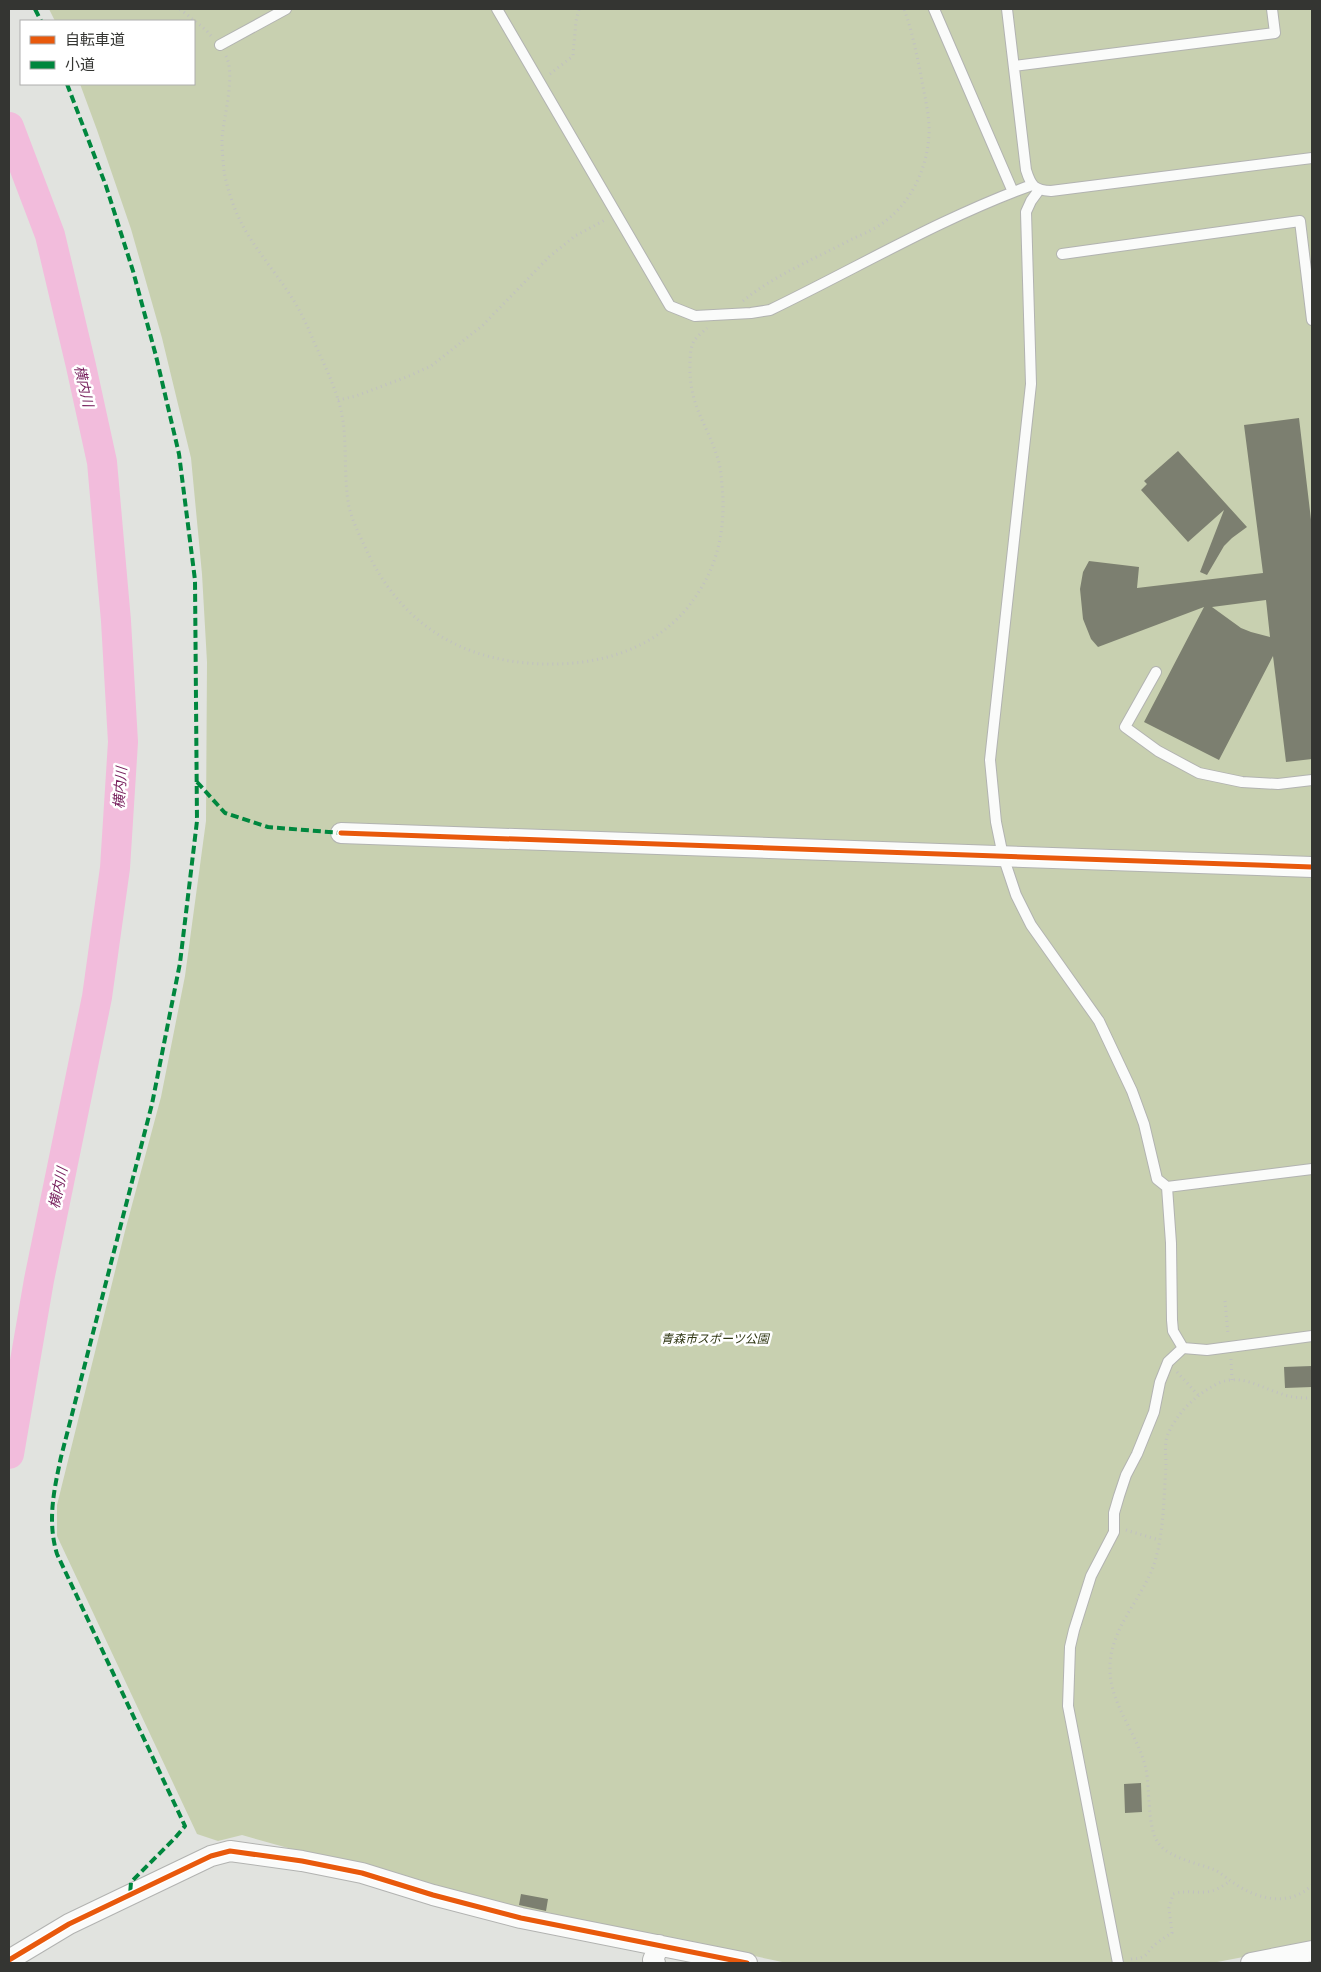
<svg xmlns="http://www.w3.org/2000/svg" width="1321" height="1972" font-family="Lora,'Noto Sans JP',serif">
	<rect width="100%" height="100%" fill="#e1e3df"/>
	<path fill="#c8d0b0" d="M 49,9 L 1312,9 L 1312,1944 L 1212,1963 L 787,1963 L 689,1942 L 556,1918 L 338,1862 L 242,1835 L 218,1841 L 197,1834 L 57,1536 L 57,1505 L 125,1231 L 161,1097 L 185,976 L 206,821 L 207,662 L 202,574 L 191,458 L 162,338 L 131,229 L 97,130 L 80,84 L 194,84 L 194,21 L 55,21 Z"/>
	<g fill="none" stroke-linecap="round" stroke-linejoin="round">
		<path stroke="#f2bcdc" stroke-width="30" d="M 9,127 L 50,235 L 81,366 L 102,462 L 116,621 L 123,742 L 115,868 L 97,997 L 39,1280 L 9,1454"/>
	</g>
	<path fill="#7c7f70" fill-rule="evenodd" d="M 1299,418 L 1312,528 L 1312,759 L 1286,762 L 1273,656 L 1219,760 L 1144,722 L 1204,607 L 1098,647 L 1091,639 L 1083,619 L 1080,589 L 1083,572 L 1089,561 L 1139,567 L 1137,588 L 1263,573 L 1244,425 ZM 1266,600 L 1270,637 L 1251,632 L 1241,628 L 1212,607 Z
		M 1178,451 L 1247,527 L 1232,538 L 1224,546 L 1207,575 L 1200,572 L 1224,510 L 1188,542 L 1141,490 L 1147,484 L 1144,481 Z
		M 1312,1366 L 1312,1387 L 1285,1388 L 1284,1367 Z
		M 1141,1783 L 1142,1812 L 1125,1813 L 1124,1784 Z
		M 521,1894 L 548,1899 L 546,1911 L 519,1905 Z"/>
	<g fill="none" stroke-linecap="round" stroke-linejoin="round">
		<defs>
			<path id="service" d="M 497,9 L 670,306 L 695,316 L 751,313 L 770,310 C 857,268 941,218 1032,185
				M 934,9 L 1013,192
				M 1007,9 L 1026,170 C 1031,186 1034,190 1051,191 L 1312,158
				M 220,45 L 286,9
				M 1014,66 L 1275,33 L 1272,9
				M 1039,190 L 1031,201 L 1026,212 L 1031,384 L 990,760 L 996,822 L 1003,856 L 1016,895 L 1031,925 L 1099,1021 L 1132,1091 L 1144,1124 L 1157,1179 L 1167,1187
				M 1062,254 L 1300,221 L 1312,320
				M 1156,672 L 1125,727 L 1158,751 L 1199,773 L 1242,782 L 1278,784 L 1312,780
				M 1312,1169 L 1167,1187 L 1171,1243 L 1172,1320 L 1173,1331 L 1183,1348 L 1207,1350 L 1312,1336
				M 1118,1963 L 1068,1706 L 1070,1647 L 1074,1630 L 1091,1576 L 1114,1532 L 1114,1513 L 1119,1496 L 1126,1475 L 1137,1454 L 1154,1412 L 1160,1382 L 1168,1362 L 1183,1348"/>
			<path id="minor" d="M 341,833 L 1312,867
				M 9,1960 L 69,1924 L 211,1856 L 230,1851 L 302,1861 L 362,1873 L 433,1895 L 521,1918 L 747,1963
				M 655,1963 L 653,1960 L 659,1945
				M 1251,1963 L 1312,1951"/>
		</defs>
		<use href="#service" stroke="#b2b3b1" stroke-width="12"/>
		<use href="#minor" stroke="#b2b3b1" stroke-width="22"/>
		<path stroke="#c1c1c0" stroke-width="3" stroke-dasharray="1 4" stroke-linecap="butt" d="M 180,9 L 206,30 L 212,37
			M 226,56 C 236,76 223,118 222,140 C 222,150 223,161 224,171 C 227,189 235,212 244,228 C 258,253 277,274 292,298 C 301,312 308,327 314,342 C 324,364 335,386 341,410 C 348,442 343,475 349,507 C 352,520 359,534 365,547 C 400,624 462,663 547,664 C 600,665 654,649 688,607 C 714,574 724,541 723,499 C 722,488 722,475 719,463 C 709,425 689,409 690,365 C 690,358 690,348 694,341 C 696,337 703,332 707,328
			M 550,74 L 573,56 L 576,21 L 579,9
			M 743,301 C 776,274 815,259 852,239 C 861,235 871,231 880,225 C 909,206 927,171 929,135 C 930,115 924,95 921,75 C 916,52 912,30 904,9
			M 338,400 L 356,396 L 409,376 L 431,366 L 482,326 L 549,257 L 575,236 L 605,220
			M 1225,1301 L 1228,1335
			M 1231,1359 L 1232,1380
			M 1177,1372 L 1199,1396
			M 1312,1398 C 1302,1398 1292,1398 1282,1394 C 1261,1388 1241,1373 1219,1383 C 1197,1393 1177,1413 1168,1434 C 1164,1443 1166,1456 1166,1465 C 1164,1494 1164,1525 1157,1554 C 1148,1594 1110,1625 1110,1667 C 1109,1704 1138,1734 1146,1769 C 1150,1788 1147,1830 1159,1844 C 1171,1859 1198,1863 1215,1870 C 1221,1873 1226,1878 1231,1881 C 1255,1899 1289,1908 1312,1885
			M 1126,1530 L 1159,1540
			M 1131,1959 C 1150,1958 1145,1952 1157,1943 C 1162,1939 1167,1936 1172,1933 L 1169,1908 L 1173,1894 C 1185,1890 1193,1893 1205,1892 C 1214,1892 1223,1886 1230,1881"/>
		<use href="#service" stroke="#fafbfa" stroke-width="10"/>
		<use href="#minor" stroke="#fafbfa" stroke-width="20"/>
		<path stroke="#00873e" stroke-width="4" stroke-dasharray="8 4" stroke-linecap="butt" d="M 35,9 L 41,21
			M 67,84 L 106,186 L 133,271 L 156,356 L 179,454 L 195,580 L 197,821 L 180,963 L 152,1104 L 61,1457 C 54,1490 47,1521 57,1554 L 185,1826 L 175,1838 L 131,1882 L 130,1895
			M 197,782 L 225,813 L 268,827 L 341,833"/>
		<defs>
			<path id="cycleway" d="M 341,833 L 1312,867
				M 9,1960 L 69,1924 L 211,1856 L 230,1851 L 302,1861 L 362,1873 L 433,1895 L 521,1918 L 747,1963"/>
		</defs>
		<use href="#cycleway" stroke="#fff" stroke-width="8"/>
		<use href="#cycleway" stroke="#e8590c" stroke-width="5"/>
	</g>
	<g text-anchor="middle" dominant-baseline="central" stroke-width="5" stroke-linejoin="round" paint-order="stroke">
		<g font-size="12" font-style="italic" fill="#313815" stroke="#fff">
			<text x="715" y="1338">青森市スポーツ公園</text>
		</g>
		<g font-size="14" font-style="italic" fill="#751d5b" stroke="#fff">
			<text transform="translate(84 386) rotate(77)">横内川</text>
			<text transform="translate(120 788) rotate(-86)">横内川</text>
			<text transform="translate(58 1188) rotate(-78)">横内川</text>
		</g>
	</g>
	<rect width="1321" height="1972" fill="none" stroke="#343532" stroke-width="20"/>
	<rect x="20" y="20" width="175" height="65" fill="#ffffff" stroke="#aeaead"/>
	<rect x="30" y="36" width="25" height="8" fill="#e8590c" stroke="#aeaead"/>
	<text x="65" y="45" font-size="15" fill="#343532">自転車道</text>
	<rect x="30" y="61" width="25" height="8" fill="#00873e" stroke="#aeaead"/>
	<text x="65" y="70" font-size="15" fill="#343532">小道</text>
</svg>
